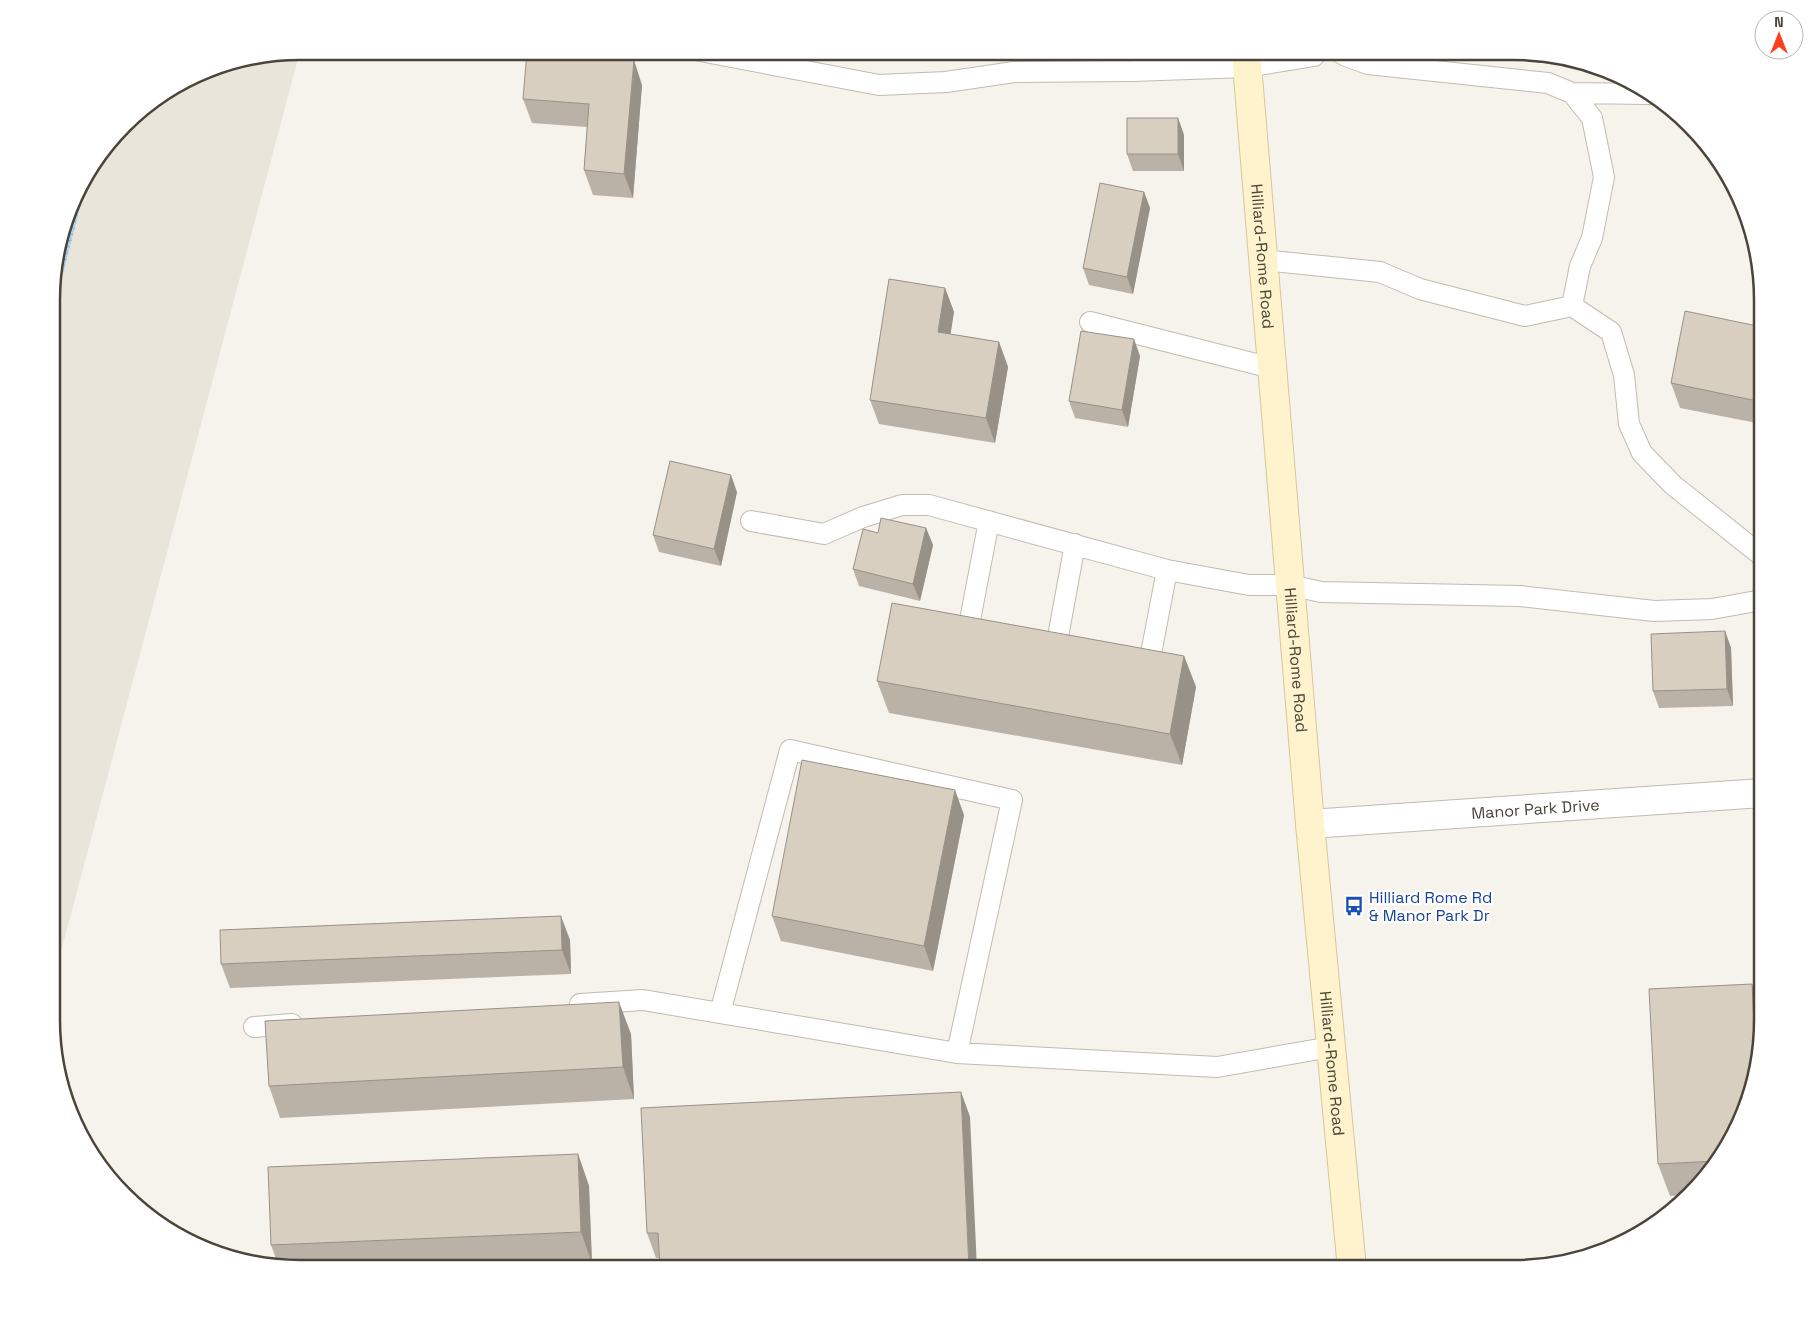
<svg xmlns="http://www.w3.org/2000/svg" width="1814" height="1320" font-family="'Space Grotesk',sans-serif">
	<defs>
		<pattern id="water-rules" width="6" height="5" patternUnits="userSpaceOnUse" patternTransform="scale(1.25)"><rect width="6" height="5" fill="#a9d4f2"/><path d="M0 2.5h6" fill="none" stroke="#8caec5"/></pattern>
	</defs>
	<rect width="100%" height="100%" fill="#f6f3ec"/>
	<path fill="#eae5da" d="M 300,51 L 53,982 L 53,268 L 77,190 L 136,113 L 205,70 Z"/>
	<path fill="url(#water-rules)" d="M 88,176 L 53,313 L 53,268 L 77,190 Z"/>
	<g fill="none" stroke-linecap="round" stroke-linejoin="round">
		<defs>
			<path id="service" d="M 700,51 L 879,85 L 946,82 L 1014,72 L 1132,71 L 1247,67 L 1314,56 L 1316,52
				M 1572,93 L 1650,94
				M 1263,260 L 1380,272 L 1420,289 L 1525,316 L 1572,306 L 1580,266 L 1592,238 L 1604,177 L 1592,118 L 1572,93 L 1548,83 L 1368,64 L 1346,56 L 1339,52
				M 1572,306 L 1611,332 L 1624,375 L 1629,424 L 1642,453 L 1673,485 L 1762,556
				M 1090,322 L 1272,368
				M 751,521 L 824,534 L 863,517 L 902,505 L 929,505 L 1167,570 L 1249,585 L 1290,585 L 1321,592 L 1520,596 L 1654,611 L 1712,609 L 1762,600
				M 970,620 L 989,521
				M 1057,642 L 1075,544
				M 1149,664 L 1167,570
				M 580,1004 L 643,1000 L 957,1053 L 1217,1067 L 1331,1047
				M 720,1013 L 790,750 L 1012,800 L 957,1053
				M 254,1027 L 292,1024"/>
			<g id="tertiary">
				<path id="s1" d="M 1310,824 L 1762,793"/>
			</g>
			<g id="secondary">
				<path id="s2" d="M 1246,52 L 1310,824 L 1352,1269"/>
			</g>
		</defs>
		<use href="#service" stroke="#c2bbae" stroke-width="22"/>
		<use href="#tertiary" stroke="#c2bbae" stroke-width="30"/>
		<use href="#secondary" stroke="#d6c79b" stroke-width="30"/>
		<use href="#service" stroke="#fff" stroke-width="20"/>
		<use href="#tertiary" stroke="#fff" stroke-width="28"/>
		<use href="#secondary" stroke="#fff3cd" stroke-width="28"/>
	</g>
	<path fill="#bab2a6" d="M 642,85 L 633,198 L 593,195 L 584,170 L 587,127 L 532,123 L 523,99 Z
		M 1178,118 L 1184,135 L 1184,171 L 1133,171 L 1127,154 Z
		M 1144,192 L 1150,208 L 1133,294 L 1089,285 L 1083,268 Z
		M 945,288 L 954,312 L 950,334 L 999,342 L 1008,367 L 995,443 L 879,424 L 870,400 Z
		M 1762,327 L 1762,424 L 1680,408 L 1671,383 Z
		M 1140,356 L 1128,427 L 1075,418 L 1069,401 Z
		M 737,492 L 721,566 L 659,552 L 653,535 Z
		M 926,528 L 933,545 L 920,601 L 859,586 L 853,569 L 878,533 Z
		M 1725,631 L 1731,648 L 1733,706 L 1659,708 L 1653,691 Z
		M 1184,656 L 1196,687 L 1182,765 L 889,713 L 877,681 Z
		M 964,815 L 933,971 L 781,941 L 772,916 Z
		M 570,940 L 571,974 L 230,988 L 221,964 Z
		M 1752,984 L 1762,1013 L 1762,1036 L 1744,1115 L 1711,1172 L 1688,1195 L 1670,1196 L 1658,1164 Z
		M 631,1034 L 634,1099 L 280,1118 L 269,1086 Z
		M 961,1092 L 970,1117 L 659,1258 L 656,1258 L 647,1233 Z
		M 578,1154 L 589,1186 L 592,1264 L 491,1268 L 284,1268 L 279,1267 L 271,1245 Z"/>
	<path fill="#979187" d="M 634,60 L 642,85 L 633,198 L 624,174 Z
		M 1178,118 L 1184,135 L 1184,171 L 1178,154 Z
		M 1144,192 L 1150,208 L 1133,294 L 1127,277 Z
		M 945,288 L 954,312 L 947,357 L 938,332 Z
		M 1134,339 L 1140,356 L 1128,427 L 1122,410 Z
		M 999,342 L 1008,367 L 995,443 L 986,418 Z
		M 731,475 L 737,492 L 721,566 L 714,549 Z
		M 926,528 L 933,545 L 920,601 L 913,584 Z
		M 1725,631 L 1731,648 L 1733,706 L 1727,689 Z
		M 1184,656 L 1196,687 L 1182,765 L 1170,734 Z
		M 955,790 L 964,815 L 933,971 L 924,946 Z
		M 561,916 L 570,940 L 571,974 L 562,950 Z
		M 1752,984 L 1762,1013 L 1762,1036 L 1756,1063 Z
		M 619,1002 L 631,1034 L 634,1099 L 623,1067 Z
		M 961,1092 L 970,1117 L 977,1269 L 969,1269 Z
		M 578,1154 L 589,1186 L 592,1264 L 581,1232 Z"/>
	<path fill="#d8cfc1" stroke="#979187" d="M 527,51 L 634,60 L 624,174 L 584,170 L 589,104 L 523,99 Z
		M 1127,118 L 1178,118 L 1178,154 L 1127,154 Z
		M 1100,183 L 1144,192 L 1127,277 L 1083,268 Z
		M 889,279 L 945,288 L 938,332 L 999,342 L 986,418 L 870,400 Z
		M 1685,311 L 1762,327 L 1762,402 L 1671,383 Z
		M 1081,331 L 1134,339 L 1122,410 L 1069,401 Z
		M 670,461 L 731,475 L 714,549 L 653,535 Z
		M 881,518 L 926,528 L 913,584 L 853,569 L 863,529 L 878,533 Z
		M 892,603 L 1184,656 L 1170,734 L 877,681 Z
		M 1725,631 L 1727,689 L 1653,691 L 1651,634 Z
		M 802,760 L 955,790 L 924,946 L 772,916 Z
		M 561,916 L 562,950 L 221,964 L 220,930 Z
		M 1752,984 L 1756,1063 L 1744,1115 L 1717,1161 L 1658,1164 L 1649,989 Z
		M 619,1002 L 623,1067 L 269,1086 L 265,1021 Z
		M 961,1092 L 969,1269 L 660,1268 L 658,1233 L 647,1233 L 641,1108 Z
		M 578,1154 L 581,1232 L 271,1245 L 268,1167 Z"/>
	<defs>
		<symbol id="bus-bare" viewBox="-9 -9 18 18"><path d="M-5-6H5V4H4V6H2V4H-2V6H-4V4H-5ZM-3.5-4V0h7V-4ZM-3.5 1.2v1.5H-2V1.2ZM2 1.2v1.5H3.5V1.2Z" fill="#1a4fb4" stroke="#fff" stroke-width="2.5" paint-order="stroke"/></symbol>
	</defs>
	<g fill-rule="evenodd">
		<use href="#bus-bare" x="1340" y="892" width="28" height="28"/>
	</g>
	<g text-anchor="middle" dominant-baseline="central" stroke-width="4.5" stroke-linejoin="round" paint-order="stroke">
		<g font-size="16" fill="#4b4439" stroke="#fff">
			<text stroke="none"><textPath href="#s2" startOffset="205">Hilliard-Rome Road</textPath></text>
			<text stroke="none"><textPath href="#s2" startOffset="610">Hilliard-Rome Road</textPath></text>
			<text stroke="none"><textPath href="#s1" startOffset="226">Manor Park Drive</textPath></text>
			<text stroke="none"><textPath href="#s2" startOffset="1015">Hilliard-Rome Road</textPath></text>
		</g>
		<g font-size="16" fill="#164399" stroke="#fff" text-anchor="start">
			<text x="1369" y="897">Hilliard Rome Rd<tspan x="1369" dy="18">&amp; Manor Park Dr</tspan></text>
		</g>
	</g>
	<path d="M0 0H1814V1320H0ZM300 60H1514A240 240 0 0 1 1754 300V1020A240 240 0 0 1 1514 1260H300A240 240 0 0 1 60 1020V300A240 240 0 0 1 300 60Z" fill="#fff" fill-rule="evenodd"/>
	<path fill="none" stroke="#4b4439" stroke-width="2.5" d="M300 60H1514A240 240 0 0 1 1754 300V1020A240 240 0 0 1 1514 1260H300A240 240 0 0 1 60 1020V300A240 240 0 0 1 300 60Z"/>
	<g transform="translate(1779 35)"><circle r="24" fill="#ffffff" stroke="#b7b4b0"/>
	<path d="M0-4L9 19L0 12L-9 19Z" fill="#fc3f1d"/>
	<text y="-8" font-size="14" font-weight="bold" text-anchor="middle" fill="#4b4439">N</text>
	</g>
</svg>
